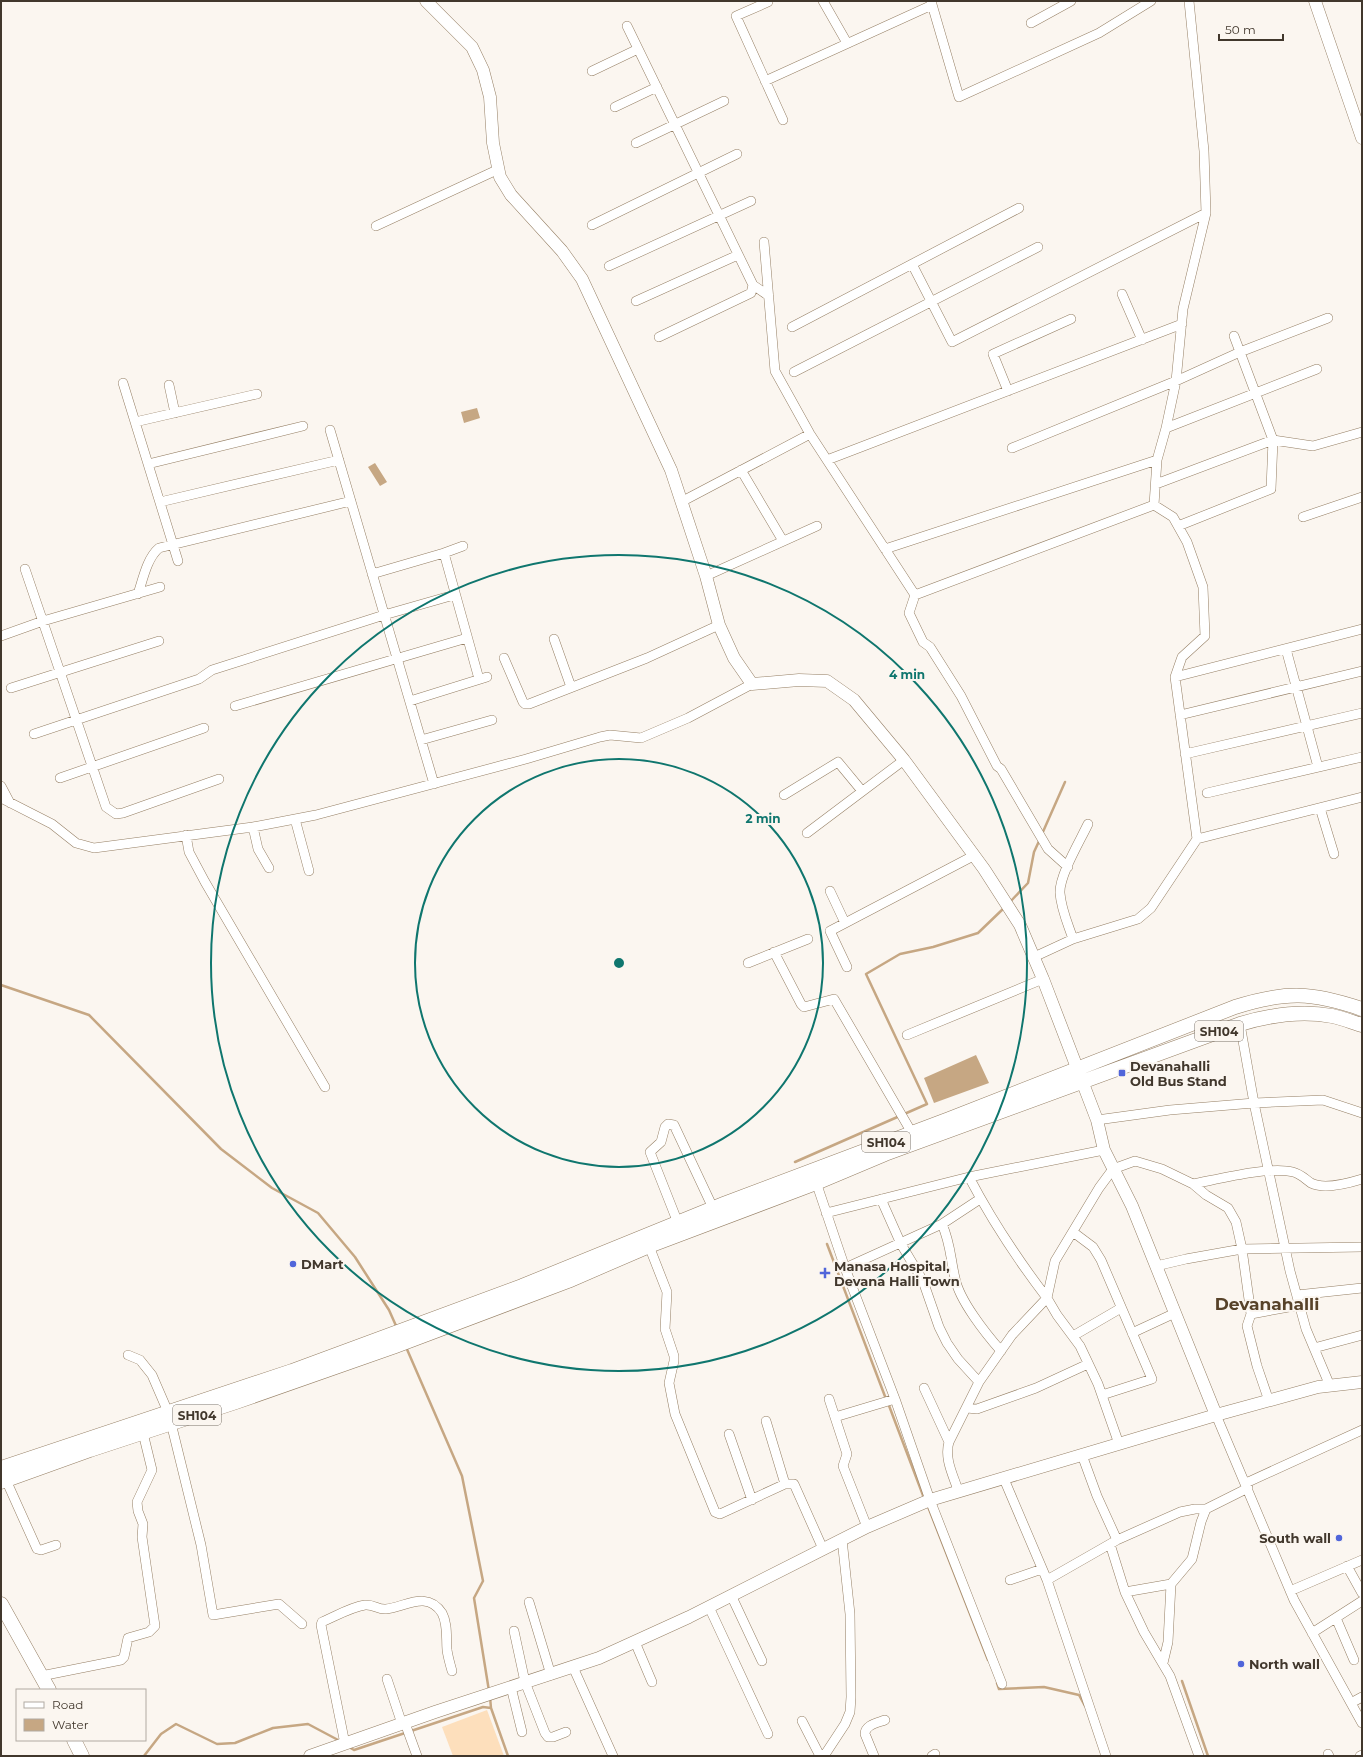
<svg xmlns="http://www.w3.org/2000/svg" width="1363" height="1757" font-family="Montserrat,sans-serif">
	<rect width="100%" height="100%" fill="#fbf6f0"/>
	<path fill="#fddfbc" d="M 487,1710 L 504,1756 L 453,1756 L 442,1727 Z"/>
	<path fill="#c6a783" d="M 477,408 L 480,418 L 464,423 L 461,412 Z
		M 375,463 L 387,482 L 380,486 L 368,467 Z
		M 976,1055 L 989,1083 L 934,1103 L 924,1078 Z"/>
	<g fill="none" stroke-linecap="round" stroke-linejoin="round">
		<path stroke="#c6a783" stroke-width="2.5" d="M 1042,834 L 1065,782
			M 1009,903 L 1028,883 L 1034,852 L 1040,839
			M 1,985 L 89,1015 L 221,1149 L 272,1188 L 318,1213 L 355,1257 L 389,1310 L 397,1328
			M 795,1162 L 927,1104 L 866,974 L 900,954 L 933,947 L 978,933 L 1004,908
			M 827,1244 L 886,1399
			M 406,1347 L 462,1476 L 483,1581 L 474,1598 L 489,1691
			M 888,1403 L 924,1498
			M 927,1504 L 988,1660
			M 1182,1681 L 1208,1756
			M 997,1683 L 999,1689 L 1044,1687 L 1079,1695 L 1085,1706
			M 490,1697 L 491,1708
			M 349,1747 L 354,1750 L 483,1707 L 491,1708 L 508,1756
			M 144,1756 L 161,1734 L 176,1724 L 217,1744 L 235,1743 L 273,1728 L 308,1724 L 340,1741"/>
		<defs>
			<path id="street" d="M 823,1 L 847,43
				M 931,1 L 959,97 L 1099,33 L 1151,1
				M 768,2 L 736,16 L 783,120
				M 1031,23 L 1071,1
				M 627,26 L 753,285 L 769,296
				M 592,71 L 638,49
				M 765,81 L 932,5
				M 615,107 L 657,87
				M 636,143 L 724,101
				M 592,225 L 737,154
				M 376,226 L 499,169
				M 764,242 L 775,371 L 810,434 L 915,595 L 909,613 L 923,642 L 930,647 L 961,696 L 997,766 L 1001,769 L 1048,849 L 1068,867
				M 912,264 L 952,342 L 1206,213
				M 609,266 L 751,201
				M 1122,294 L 1142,340
				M 636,301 L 738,255
				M 792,327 L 1019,208
				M 659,337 L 751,293 L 753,285
				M 794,372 L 1038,247
				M 123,383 L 178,561
				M 169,385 L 175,413
				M 1008,391 L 993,354 L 1071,319
				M 135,422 L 257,394
				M 1166,428 L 1317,369
				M 330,430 L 434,784
				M 1012,448 L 1176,381 L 1240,352 L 1328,318
				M 827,460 L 1182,324
				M 148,464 L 303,426
				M 741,470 L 783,541
				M 1156,484 L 1273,440 L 1313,446 L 1362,432
				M 160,502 L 339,460
				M 681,502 L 810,434
				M 1303,517 L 1362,497
				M 1178,526 L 1271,489 L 1273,440 L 1234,336
				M 463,546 L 444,553 L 479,679
				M 885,549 L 1157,460
				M 25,569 L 106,807 L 116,814 L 123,813 L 219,779
				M 372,574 L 444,553
				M 706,576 L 817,526
				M 138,594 C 143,579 147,558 159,548 L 351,501
				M 915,595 L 1154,505
				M 1,636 L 43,621 L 160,587
				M 554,639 L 571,687
				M 1286,649 L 1318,767
				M 504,658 L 523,702 L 525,704 L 529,704 L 647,658 L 719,625
				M 1175,677 L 1362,629
				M 11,688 L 159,641
				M 410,701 L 487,677
				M 235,706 L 467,638
				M 1180,715 L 1362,671
				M 34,734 L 199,679 L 212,670 L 384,615 L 454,595
				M 421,740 L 492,720
				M 1185,754 L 1362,713
				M 60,778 L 204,728
				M 1,786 L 10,803
				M 1207,793 L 1362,757
				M 784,795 L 838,762 L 862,791
				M 1,798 L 52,824 L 76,843 L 94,848 L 253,827 L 316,815 L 526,759 L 600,737 L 610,735 L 641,738 L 688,718 L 752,684
				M 1320,808 L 1334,854
				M 295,819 L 309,871
				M 253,827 L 258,849 L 269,868
				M 807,833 L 904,760
				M 186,835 L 189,852 L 205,882 L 325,1087
				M 1197,839 L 1362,797
				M 830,891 L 845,923
				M 1073,939 C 1068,924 1061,909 1060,893 C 1059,876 1080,841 1088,824
				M 774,952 L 801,1004 L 804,1007 L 834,999 L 912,1133
				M 1034,957 L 1073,939 L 1138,919 L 1151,908 L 1197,839 L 1175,677 L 1182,657 L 1205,636 L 1203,587 L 1187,542 L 1173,517 L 1154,505 L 1157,460 L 1166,428 L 1176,381 L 1183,309 L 1206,213 L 1204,151 L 1189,1
				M 748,963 L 808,939
				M 847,967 L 830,931 L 975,855
				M 1240,1024 L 1254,1103 L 1290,1271 L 1306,1329 L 1330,1386
				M 907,1035 L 1043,979
				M 1097,1120 L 1170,1110 L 1254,1103 L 1323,1100 L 1362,1113
				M 815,1179 L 845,1268 L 895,1399 L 930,1500 L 1002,1684
				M 1193,1184 C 1219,1179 1269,1166 1293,1172 C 1301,1174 1305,1179 1311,1183 C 1324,1190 1349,1183 1362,1179
				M 881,1199 L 901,1244 L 923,1281 L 939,1327 L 947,1343 L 958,1359 L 979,1382
				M 826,1213 L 969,1177 L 1104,1150
				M 678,1223 L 650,1152 L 661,1142 L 665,1127 L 668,1124 L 674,1125 L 713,1208
				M 942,1224 C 951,1245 950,1257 955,1278 C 959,1300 986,1334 1001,1351
				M 1073,1232 L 1093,1247 L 1101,1260 L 1152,1379 L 1102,1395
				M 649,1246 L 667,1292 L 665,1329 L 674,1356 L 674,1361 L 669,1383 L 675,1414 L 715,1512 L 720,1514 L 785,1484
				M 1156,1266 L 1186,1259 L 1242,1249 L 1362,1247
				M 845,1268 L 942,1224 L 980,1199
				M 1297,1295 L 1362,1288
				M 1251,1314 L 1300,1305
				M 1132,1333 L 1175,1313
				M 1073,1336 L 1121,1308
				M 1314,1348 L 1362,1335
				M 128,1355 L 140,1360 L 152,1375 L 168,1412
				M 924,1388 L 949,1442
				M 829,1399 L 847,1454 L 843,1466 L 867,1527
				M 967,1408 L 977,1409 L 1036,1388 L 1088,1364
				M 1216,1415 L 1294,1600 L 1362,1723
				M 835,1417 L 895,1399
				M 766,1421 L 785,1484 L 794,1484 L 823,1549
				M 171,1423 L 201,1545 L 213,1615 L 279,1604 L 302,1624
				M 729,1434 L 752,1500
				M 1119,1444 L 1098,1384 L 1080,1346 L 1057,1315 L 1047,1298 L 1055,1261 L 1099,1188 L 1113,1169 L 1135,1161 L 1162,1169 L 1193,1184 L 1206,1195 L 1228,1208 L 1236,1222 L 1242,1249 L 1251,1314 L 1247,1326 L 1257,1366 L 1269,1401
				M 1082,1455 L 1097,1496 L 1117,1540
				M 1004,1479 L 1047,1580 L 1106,1756
				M 6,1480 L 37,1549 L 41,1550 L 56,1545
				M 1246,1483 L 1362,1430
				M 958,1490 C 953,1475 944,1458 949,1442 L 979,1382 L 1012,1335 L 1047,1298 C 1018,1260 991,1219 969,1177
				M 1110,1544 L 1125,1592 L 1144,1632 L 1170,1676 L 1199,1756
				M 1347,1566 L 1362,1593
				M 1010,1580 L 1042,1569
				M 1047,1580 L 1117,1540 L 1180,1512 L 1195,1509 L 1206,1509
				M 1290,1591 L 1362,1560
				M 1125,1592 L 1171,1584 L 1192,1559 L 1201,1522 L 1206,1509 L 1248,1488
				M 731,1595 L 762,1661
				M 529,1602 L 551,1675
				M 709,1607 L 768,1734
				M 1336,1618 L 1354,1660
				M 514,1631 L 525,1682 L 545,1733 L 548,1737 L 553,1737 L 566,1732
				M 1312,1633 L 1362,1601
				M 635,1642 L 652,1682
				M 1163,1663 L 1168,1642 L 1171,1584
				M 573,1667 L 613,1756
				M 41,1676 L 121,1660 L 124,1657 L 128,1638 L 149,1632 L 155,1626 L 142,1537 L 143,1524 L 138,1511 L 137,1502 L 152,1470 L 143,1433
				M 387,1679 L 402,1724
				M 511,1687 L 522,1732
				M 1351,1703 L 1362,1697
				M 802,1721 L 820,1756
				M 405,1723 L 417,1756
				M 345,1744 L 321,1625 L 322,1622 C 336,1616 351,1607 365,1605 C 374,1604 378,1610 386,1609 C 405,1607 427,1590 442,1613 C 448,1624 446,1638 447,1650 C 448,1657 450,1664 452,1671
				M 1328,1754 L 1329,1756
				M 824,1756 L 845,1724 L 850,1712 L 851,1697 L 850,1614 L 842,1539
				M 874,1756 L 865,1734 C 865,1725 877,1723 885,1720
				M 932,1756 L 935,1754
				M 1360,1756 L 1362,1755"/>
			<path id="secondary" d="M 426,1 L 472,47 L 483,70 L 490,97 L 493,143 L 500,177 L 511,195 L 562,251 L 582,279 L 671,470 L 706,576 L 719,625 L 734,658 L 752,684 L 799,680 L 827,681 L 854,700 L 904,760 L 984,869 L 1020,925 L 1043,979 L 1097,1120 L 1104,1150 L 1132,1206 L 1216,1415
				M 1315,1 L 1362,138
				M 310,1756 L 435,1712 L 599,1658 L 689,1617 L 867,1527 L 930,1500 L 1216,1415 L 1318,1387 L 1362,1382"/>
			<path id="primary" d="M 1,1468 L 292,1371 L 522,1286 L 726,1203 L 949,1119 L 1235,1007 C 1286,991 1312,992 1362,1009
				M 1,1482 L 90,1450 L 236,1402 L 393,1347 L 568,1281 L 649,1246 L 816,1183 L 885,1154 L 1240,1024 C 1270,1015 1300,1010 1332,1016 C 1342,1018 1352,1022 1362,1025
				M 1,1604 L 49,1690
				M 74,1740 L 82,1756"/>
		</defs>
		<use href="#street" stroke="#957f64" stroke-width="10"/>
		<use href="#secondary" stroke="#957f64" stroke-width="13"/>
		<use href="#primary" stroke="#957f64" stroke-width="15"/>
		<use href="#street" stroke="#fff" stroke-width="9"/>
		<use href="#secondary" stroke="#fff" stroke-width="12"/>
		<use href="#primary" stroke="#fff" stroke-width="14"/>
	</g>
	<g fill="none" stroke="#0f766e" stroke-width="2">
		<circle cx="619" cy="963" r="204"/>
		<circle cx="619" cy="963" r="408"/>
	</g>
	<g fill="#5065da" stroke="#fbf6f0" stroke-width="1.5">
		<rect x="1118" y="1069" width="8" height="8" rx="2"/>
		<circle cx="293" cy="1264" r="4"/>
		<path d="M823 1267h4v4h4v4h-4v4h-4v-4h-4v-4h4z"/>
		<circle cx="1339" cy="1538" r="4"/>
		<circle cx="1241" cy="1664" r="4"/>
	</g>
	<g text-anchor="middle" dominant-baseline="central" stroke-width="4" stroke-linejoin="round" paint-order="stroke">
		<g fill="#fbf6f0" stroke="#797067" stroke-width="1">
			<rect x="1195" y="1021" width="48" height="20" rx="3"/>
			<rect x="862" y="1132" width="48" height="20" rx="3"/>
			<rect x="173" y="1405" width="48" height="20" rx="3"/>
		</g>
		<g font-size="12" font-weight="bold" fill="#41372c">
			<text x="1219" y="1031">SH104</text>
			<text x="886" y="1142">SH104</text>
			<text x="197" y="1415">SH104</text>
		</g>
		<g font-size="13" font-weight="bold" fill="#41372c" stroke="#fbf6f0" text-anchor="start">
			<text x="1130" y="1066">Devanahalli<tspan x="1130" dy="15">Old Bus Stand</tspan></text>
			<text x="301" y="1264">DMart</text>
			<text x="834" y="1266">Manasa Hospital,<tspan x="834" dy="15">Devana Halli Town</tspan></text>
			<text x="1331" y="1538" text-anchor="end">South wall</text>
			<text x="1249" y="1664">North wall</text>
		</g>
		<g font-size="17" font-weight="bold" fill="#574229" stroke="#fbf6f0">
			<text x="1267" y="1304">Devanahalli</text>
		</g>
	</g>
	<circle cx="619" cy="963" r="6" fill="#0f766e" stroke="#fbf6f0" stroke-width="2"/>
	<g font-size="12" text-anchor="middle" font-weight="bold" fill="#0f766e" stroke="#fbf6f0" stroke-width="4" stroke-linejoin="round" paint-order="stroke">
		<text x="907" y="679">4 min</text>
		<text x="763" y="823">2 min</text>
	</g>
	<rect width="1363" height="1757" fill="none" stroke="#41372c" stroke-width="4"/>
	<rect x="16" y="1689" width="130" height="52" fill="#fbf6f0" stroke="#b1aaa2"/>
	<rect x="24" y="1702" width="20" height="6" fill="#ffffff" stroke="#b1aaa2"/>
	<text x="52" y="1709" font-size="12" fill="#41372c">Road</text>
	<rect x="24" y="1719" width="20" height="12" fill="#c6a783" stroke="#b1aaa2"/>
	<text x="52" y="1729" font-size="12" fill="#41372c">Water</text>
	<path d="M1219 34v6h64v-6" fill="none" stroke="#41372c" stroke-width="2"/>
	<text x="1225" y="34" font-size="12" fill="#41372c" stroke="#fbf6f0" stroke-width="3" paint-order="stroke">50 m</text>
</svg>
